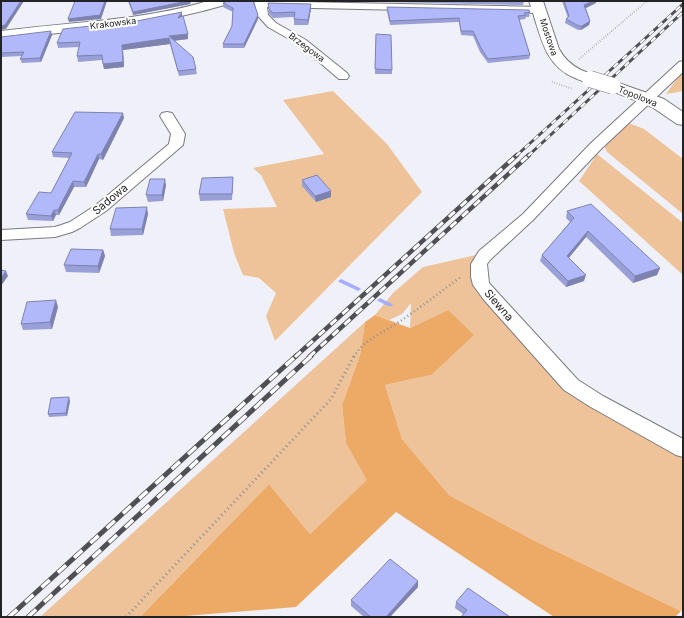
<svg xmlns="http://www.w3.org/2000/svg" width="684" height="618" font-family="Inter,sans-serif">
	<rect width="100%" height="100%" fill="#f0f1f8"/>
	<path fill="#eec39a" d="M 681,73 L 683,73 L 683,91 L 666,94 Z
		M 333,91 L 387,144 L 422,192 L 275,341 L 266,316 L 276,293 L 259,278 L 243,275 L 234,253 L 223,209 L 277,207 L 261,175 L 253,168 L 324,154 L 283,100 Z
		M 629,123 L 644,129 L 683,159 L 683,214 L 607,152 L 604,146 Z
		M 597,154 L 683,223 L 683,275 L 579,181 Z
		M 476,255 L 471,266 L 473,282 L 602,412 L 683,458 L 683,609 L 681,611 L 535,541 L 449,495 L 402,439 L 385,385 L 431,375 L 448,310 L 410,328 L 411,303 L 402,314 L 389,320 L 375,315 L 393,293 L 423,267 Z
		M 365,322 L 360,355 L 342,405 L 346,443 L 368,480 L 310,534 L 269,484 L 140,617 L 40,617 Z"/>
	<path fill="#edaa67" d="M 448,310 L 474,335 L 431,375 L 385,385 L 402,439 L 449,495 L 535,541 L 681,611 L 675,617 L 554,617 L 396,512 L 296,607 L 173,617 L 140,617 L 269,484 L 310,534 L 367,480 L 346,443 L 342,405 L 360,355 L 365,322 L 375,315 L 410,328 Z"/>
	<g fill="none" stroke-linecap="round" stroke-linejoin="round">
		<path fill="#a5adfd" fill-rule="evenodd" d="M 341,279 L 360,288 L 361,289 L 358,291 L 356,290 L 339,282 L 338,281 Z
			M 380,298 L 392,304 L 393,305 L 392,306 L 388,306 L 378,301 L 377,300 Z"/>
		<defs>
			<path id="street" d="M 254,1 L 540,7 L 545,10 L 540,13 L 267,7 L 268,15 L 276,23 L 306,40 L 347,73 L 349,76 L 347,79 L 339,79 L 298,44 L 268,27 L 258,16 Z
				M 683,61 L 683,72 L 601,149 L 533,220 L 491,259 L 487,264 L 489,283 L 578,380 L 603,396 L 683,439 L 683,457 L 676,455 L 589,406 L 564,390 L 484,300 L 473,285 L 471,277 L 471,264 L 479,251 L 523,214 L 591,143 L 679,62 Z
				M 167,112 L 172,113 L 185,134 L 183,145 L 106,211 L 80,228 L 72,232 L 55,237 L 1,240 L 1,230 L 55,227 L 70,222 L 96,205 L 169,144 L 171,134 L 160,116 L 162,113 Z"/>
			<path id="secondary" d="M 208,1 L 230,1 L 228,4 C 152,27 79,30 1,39 L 1,31 C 70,22 141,21 208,1 Z
				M 529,1 L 543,1 L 559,49 C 564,58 571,65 581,70 C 587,73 594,73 598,79 L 596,82 C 588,84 582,81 575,78 C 542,65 540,30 529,1 Z
				M 613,81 L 664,99 L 683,112 L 683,125 L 677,124 L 652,107 L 607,89 L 605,86 L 607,83 Z"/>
		</defs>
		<use href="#street" stroke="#797a80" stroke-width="2"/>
		<use href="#secondary" stroke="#797a80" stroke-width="2"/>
		<path stroke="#8e8f93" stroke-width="2" stroke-dasharray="0.5 2" stroke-linecap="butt" d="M 579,59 L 647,1
			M 552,82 L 573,89"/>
		<path stroke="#8e8f93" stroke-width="2.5" stroke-dasharray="1 3" stroke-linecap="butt" d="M 354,357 C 361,341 388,330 402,320 C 422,306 442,291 462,276"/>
		<path stroke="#8e8f93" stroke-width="3" stroke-dasharray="1 3.5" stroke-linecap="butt" d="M 126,617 L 331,399 L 354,356"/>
		<use href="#street" fill="#fff" fill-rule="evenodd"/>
		<use href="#secondary" fill="#fff" fill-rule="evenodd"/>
		<defs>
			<path id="rail-far2" d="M 516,156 L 683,4
				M 528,156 L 683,12"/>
			<path id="rail-far1" d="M 295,357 L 517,155
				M 309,357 L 529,155"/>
			<path id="rail" d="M 9,617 L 296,356
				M 28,617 L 311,356"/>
		</defs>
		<use href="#rail-far2" stroke="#505054" stroke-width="3"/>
		<use href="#rail-far1" stroke="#505054" stroke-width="4.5"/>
		<use href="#rail" stroke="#505054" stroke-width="5"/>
		<use href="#rail-far2" stroke="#fff" stroke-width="2" stroke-dasharray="6" stroke-linecap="butt"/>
		<use href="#rail-far1" stroke="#fff" stroke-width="3" stroke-dasharray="8" stroke-linecap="butt"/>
		<use href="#rail" stroke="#fff" stroke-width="3.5" stroke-dasharray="11" stroke-linecap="butt"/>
		<defs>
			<path id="secondary-bridge" d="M 590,79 L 613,86"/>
		</defs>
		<use href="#secondary-bridge" stroke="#797a80" stroke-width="17" stroke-linecap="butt"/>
		<use href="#secondary-bridge" stroke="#fff" stroke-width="16"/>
	</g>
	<path fill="#999fd7" d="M 128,1 L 191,1 L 190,4 L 133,15 Z
		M 325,1 L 349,1 L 349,2 Z
		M 384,1 L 524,1 L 523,5 L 384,2 Z
		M 562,1 L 596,1 L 596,3 L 586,8 L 590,21 L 589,25 L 581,30 L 578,30 L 565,23 L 566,19 L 568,18 Z
		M 223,3 L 258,19 L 244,48 L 223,48 L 223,44 L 232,26 L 233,12 L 223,7 Z
		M 268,3 L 311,4 L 311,9 L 308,25 L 294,25 L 294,17 L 273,18 L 269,14 Z
		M 387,7 L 530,12 L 529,17 L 526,17 L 525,19 L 519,20 L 530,55 L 529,59 L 488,63 L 480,52 L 473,36 L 461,35 L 459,22 L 390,25 L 387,11 Z
		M 182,16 L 188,39 L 174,41 L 196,69 L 197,74 L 179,76 L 170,44 L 123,50 L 124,67 L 104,69 L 102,60 L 78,62 L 77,56 L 79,47 L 58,48 L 57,43 Z
		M 376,34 L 392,70 L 392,74 L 375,74 Z
		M 52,35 L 41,62 L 22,63 L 20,59 L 22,56 L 1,57 L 1,37 Z
		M 124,118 L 103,160 L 99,159 L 86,187 L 74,187 L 59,215 L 56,215 L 53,221 L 28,220 L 26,214 L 51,193 L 69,158 L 53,157 L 52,152 Z
		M 233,177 L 233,184 L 232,200 L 200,201 L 199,194 Z
		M 302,180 L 331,191 L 331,197 L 316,202 L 302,186 Z
		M 166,185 L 163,201 L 148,202 L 146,195 Z
		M 567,211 L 660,268 L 657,275 L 633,283 L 586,237 L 569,258 L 584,281 L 566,287 L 540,261 L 542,255 L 570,222 L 566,218 Z
		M 148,214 L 143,235 L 111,236 L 110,229 Z
		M 103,250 L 105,256 L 99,273 L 66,272 L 64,265 Z
		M 58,307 L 52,329 L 23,330 L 21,324 Z
		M 70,401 L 67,416 L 49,417 L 48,414 Z
		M 418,581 L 418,587 L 390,617 L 364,617 L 351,606 L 351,600 Z
		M 456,602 L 510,617 L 463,614 L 455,608 Z"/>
	<path fill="#7d82af" d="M 21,1 L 24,1 L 6,29 L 1,30 L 1,26 Z
		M 105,1 L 107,1 L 101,19 L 69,22 L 68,19 Z
		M 188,1 L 191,1 L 190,4 L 133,15 L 133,12 Z
		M 593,1 L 596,1 L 596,3 L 584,9 L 584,5 Z
		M 311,4 L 311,9 L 308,25 L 308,20 Z
		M 182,12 L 182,17 L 178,18 Z
		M 258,15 L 258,19 L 244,48 L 244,44 Z
		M 590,21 L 589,25 L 581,30 L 582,26 Z
		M 51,31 L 52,35 L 41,62 L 40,58 Z
		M 188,34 L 188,39 L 170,41 L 169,38 L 170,44 L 123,50 L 124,67 L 104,69 L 103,64 L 122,45 L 169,36 Z
		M 123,113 L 124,118 L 103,160 L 101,154 Z
		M 98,154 L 99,159 L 86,187 L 84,182 Z
		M 165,179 L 166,185 L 163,201 L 162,195 Z
		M 73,181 L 74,187 L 59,215 L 58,210 Z
		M 331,191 L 331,197 L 316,202 L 315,196 Z
		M 147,207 L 148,214 L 143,235 L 142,229 Z
		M 54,210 L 56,215 L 53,221 L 51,216 Z
		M 588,231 L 586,237 L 565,262 L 567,256 Z
		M 103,250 L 105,256 L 99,273 L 98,266 Z
		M 660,268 L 657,275 L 633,283 L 635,276 Z
		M 6,271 L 8,276 L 1,286 L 1,278 Z
		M 586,275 L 584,281 L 566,287 L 568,281 Z
		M 56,300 L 58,307 L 52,329 L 50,322 Z
		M 69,397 L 70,401 L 67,416 L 66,413 Z
		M 418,581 L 418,587 L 390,617 L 386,617 Z"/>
	<path fill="#b2b9fa" stroke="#7d82af" d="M 1,1 L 21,1 L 5,25 L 1,26 Z
		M 75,1 L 105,1 L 100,15 L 68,19 Z
		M 129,1 L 188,1 L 133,12 Z
		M 228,1 L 253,1 L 258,15 L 244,44 L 223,44 L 232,26 L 233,8 L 223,3 Z
		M 564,1 L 593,1 L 584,5 L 590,21 L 582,26 L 579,26 L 566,19 L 569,16 Z
		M 268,3 L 311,4 L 308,20 L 294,19 L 295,12 L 273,13 L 269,9 Z
		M 387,7 L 529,10 L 530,12 L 524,13 L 526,15 L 518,16 L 530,55 L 488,59 L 481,48 L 473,31 L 461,31 L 459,18 L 390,21 Z
		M 182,12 L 178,18 L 183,16 L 188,34 L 169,36 L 193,57 L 196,69 L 178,71 L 169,38 L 122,45 L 123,62 L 103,64 L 102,55 L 77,56 L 80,42 L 57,43 L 63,29 L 137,21 Z
		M 51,31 L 40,58 L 20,59 L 24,52 L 1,53 L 1,37 Z
		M 376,34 L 391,35 L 392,70 L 375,69 Z
		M 75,112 L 123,113 L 101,154 L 98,154 L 84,182 L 73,181 L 58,210 L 54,210 L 51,216 L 26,214 L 39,192 L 51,193 L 72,153 L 52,152 Z
		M 317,175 L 331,191 L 315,196 L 302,180 Z
		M 233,177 L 232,194 L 199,194 L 202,178 Z
		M 150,179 L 165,179 L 162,195 L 146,195 Z
		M 591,204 L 660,268 L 635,276 L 588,231 L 567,256 L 586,275 L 568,281 L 542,255 L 574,218 L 567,211 Z
		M 147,207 L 142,229 L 110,229 L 116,208 Z
		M 71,249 L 103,250 L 98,266 L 64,265 Z
		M 1,270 L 6,271 L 1,278 Z
		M 56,300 L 50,322 L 21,324 L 27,302 Z
		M 69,397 L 66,413 L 48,414 L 51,398 Z
		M 390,559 L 418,581 L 386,617 L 371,617 L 351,600 Z
		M 468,588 L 510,617 L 461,617 L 467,610 L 456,602 Z"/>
	<g text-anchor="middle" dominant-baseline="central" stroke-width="4" stroke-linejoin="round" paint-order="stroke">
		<g font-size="9" fill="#232325" stroke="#fff">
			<text transform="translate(113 23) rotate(-7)">Krakowska</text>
			<text transform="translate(549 37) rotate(71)">Mostowa</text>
			<text transform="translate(307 47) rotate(37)">Brzegowa</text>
			<text transform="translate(638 96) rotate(22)">Topolowa</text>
		</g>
		<g font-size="11" fill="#232325" stroke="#fff">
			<text transform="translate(110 199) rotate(-39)">Sadowa</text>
			<text transform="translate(499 305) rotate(49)">Siewna</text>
		</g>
	</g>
	<rect width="684" height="618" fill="none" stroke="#232325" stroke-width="4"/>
</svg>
